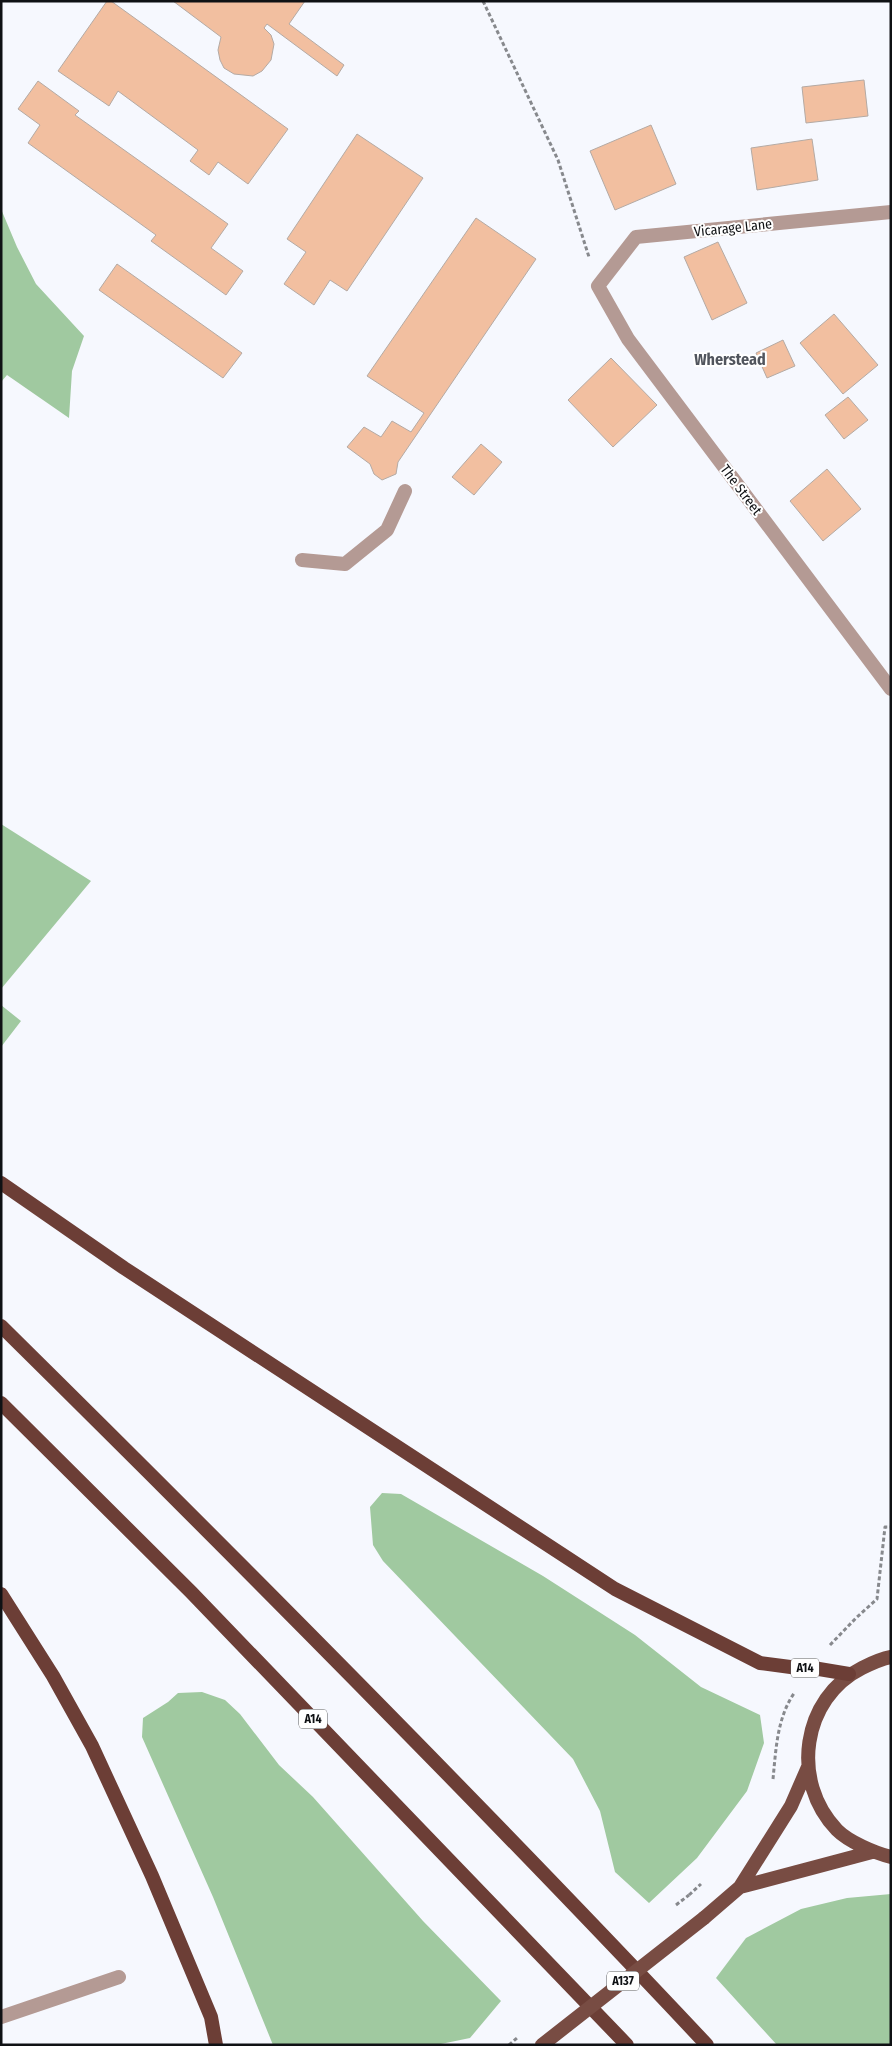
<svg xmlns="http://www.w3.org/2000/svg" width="892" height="2046" font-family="'Fira Sans Condensed',sans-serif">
	<rect width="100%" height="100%" fill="#f6f8fe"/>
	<path fill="#a0c9a0" d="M 1,209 L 17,247 L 36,284 L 84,336 L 72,371 L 69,418 L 7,375 L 1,382 Z
		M 1,824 L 91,881 L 1,989 Z
		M 1,1005 L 21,1021 L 1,1047 Z
		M 382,1493 L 401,1494 L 543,1576 L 635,1635 L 701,1687 L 760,1715 L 764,1743 L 747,1791 L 697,1858 L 649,1903 L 615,1872 L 600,1811 L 573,1759 L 383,1561 L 373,1545 L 370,1507 Z
		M 202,1692 L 225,1700 L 240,1714 L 279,1765 L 313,1797 L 423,1921 L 501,2001 L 470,2038 L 436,2045 L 273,2045 L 213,1897 L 142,1737 L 143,1718 L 168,1702 L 178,1693 Z
		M 891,1894 L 891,2045 L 777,2045 L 716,1978 L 746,1938 L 801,1909 L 847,1898 Z"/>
	<path fill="#f2bfa0" stroke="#b4aaa4" d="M 107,1 L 111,1 L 288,129 L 248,184 L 218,162 L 209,175 L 190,161 L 198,150 L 118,91 L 109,106 L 58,71 Z
		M 173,1 L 305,1 L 289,24 L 344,65 L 337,76 L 267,24 L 264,28 L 271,35 L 274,44 L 271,60 L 262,71 L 253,76 L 234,74 L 224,68 L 220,60 L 218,50 L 221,37 Z
		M 864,80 L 868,116 L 806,123 L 802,87 Z
		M 38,81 L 79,111 L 75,115 L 228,224 L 211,248 L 243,271 L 226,295 L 151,241 L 156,235 L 28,143 L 40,125 L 18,109 Z
		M 651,125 L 676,184 L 615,210 L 590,151 Z
		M 357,134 L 423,178 L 347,291 L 330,280 L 314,305 L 284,284 L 306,252 L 287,239 Z
		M 812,139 L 818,180 L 757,190 L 751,148 Z
		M 476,218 L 536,259 L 398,462 L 396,474 L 382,480 L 374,474 L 370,464 L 347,447 L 364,427 L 381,437 L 392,421 L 411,432 L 424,413 L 367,376 Z
		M 718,242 L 747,303 L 712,320 L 684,257 Z
		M 117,264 L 242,353 L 223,378 L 99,290 Z
		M 834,314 L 878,365 L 843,394 L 800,343 Z
		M 783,340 L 795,366 L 767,378 L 756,353 Z
		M 611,358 L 657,405 L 613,447 L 568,400 Z
		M 848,397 L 868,420 L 844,439 L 825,415 Z
		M 481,444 L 502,462 L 474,495 L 452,477 Z
		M 827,469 L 861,509 L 823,541 L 790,501 Z"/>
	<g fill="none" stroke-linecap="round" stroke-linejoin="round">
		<path stroke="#87898d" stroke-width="3" stroke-dasharray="4 2.5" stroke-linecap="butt" d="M 483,1 L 558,160 L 589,257
			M 830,1645 L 856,1618 L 877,1599 L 885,1527 L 891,1527
			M 773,1779 C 776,1749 777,1717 795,1692
			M 689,1895 L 701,1884"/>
		<path stroke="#b49a94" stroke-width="14" d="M 302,560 L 345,564 L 387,530 L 405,491
			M 1,2017 L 119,1977"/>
		<path stroke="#b49a94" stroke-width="14" d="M 891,212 L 636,237 L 598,286 L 628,339 L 891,689"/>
		<path stroke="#784c43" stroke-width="14" d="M 891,1657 C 880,1659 872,1663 862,1668 C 802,1698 790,1781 837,1830 C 849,1842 875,1853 891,1857
			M 740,1887 L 872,1852
			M 704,1918 L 740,1887 L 791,1806 L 808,1767"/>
		<path stroke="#6c3e36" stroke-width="14" d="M 1,1183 L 124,1268 L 615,1589 L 760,1663 L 798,1668 L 813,1668 L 849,1674
			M 1,1326 C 240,1562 477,1800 707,2045
			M 1,1403 L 191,1592 L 627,2045
			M 1,1594 L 53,1676 L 92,1746 L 152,1876 L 211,2017 L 216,2045"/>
		<path stroke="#87898d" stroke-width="3" stroke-dasharray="4 2.5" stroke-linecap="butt" d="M 676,1905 L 689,1895
			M 509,2045 L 517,2038"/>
		<path stroke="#784c43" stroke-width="14" d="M 542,2045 L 704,1918"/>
	</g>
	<g text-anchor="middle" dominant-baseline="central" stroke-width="4" stroke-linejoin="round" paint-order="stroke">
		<g fill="#fff" stroke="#57585a" stroke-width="1">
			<rect x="791" y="1658.5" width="28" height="19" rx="4"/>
			<rect x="299" y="1709.5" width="28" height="19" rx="4"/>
			<rect x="607" y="1971.5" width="32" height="19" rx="4"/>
		</g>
		<g font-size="12" font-weight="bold" fill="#0f1114">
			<text x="805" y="1668">A14</text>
			<text x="313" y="1719">A14</text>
			<text x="623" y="1981">A137</text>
		</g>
		<g font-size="14" fill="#0f1114" stroke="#fff">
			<text transform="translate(733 228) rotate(-6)">Vicarage Lane</text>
			<text transform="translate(741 490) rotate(53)">The Street</text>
		</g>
		<g font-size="16" font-weight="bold" fill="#51555d" stroke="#fff">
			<text x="730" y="359">Wherstead</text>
		</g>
	</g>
	<rect width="892" height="2046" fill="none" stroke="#0f1114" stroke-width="5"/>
</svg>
